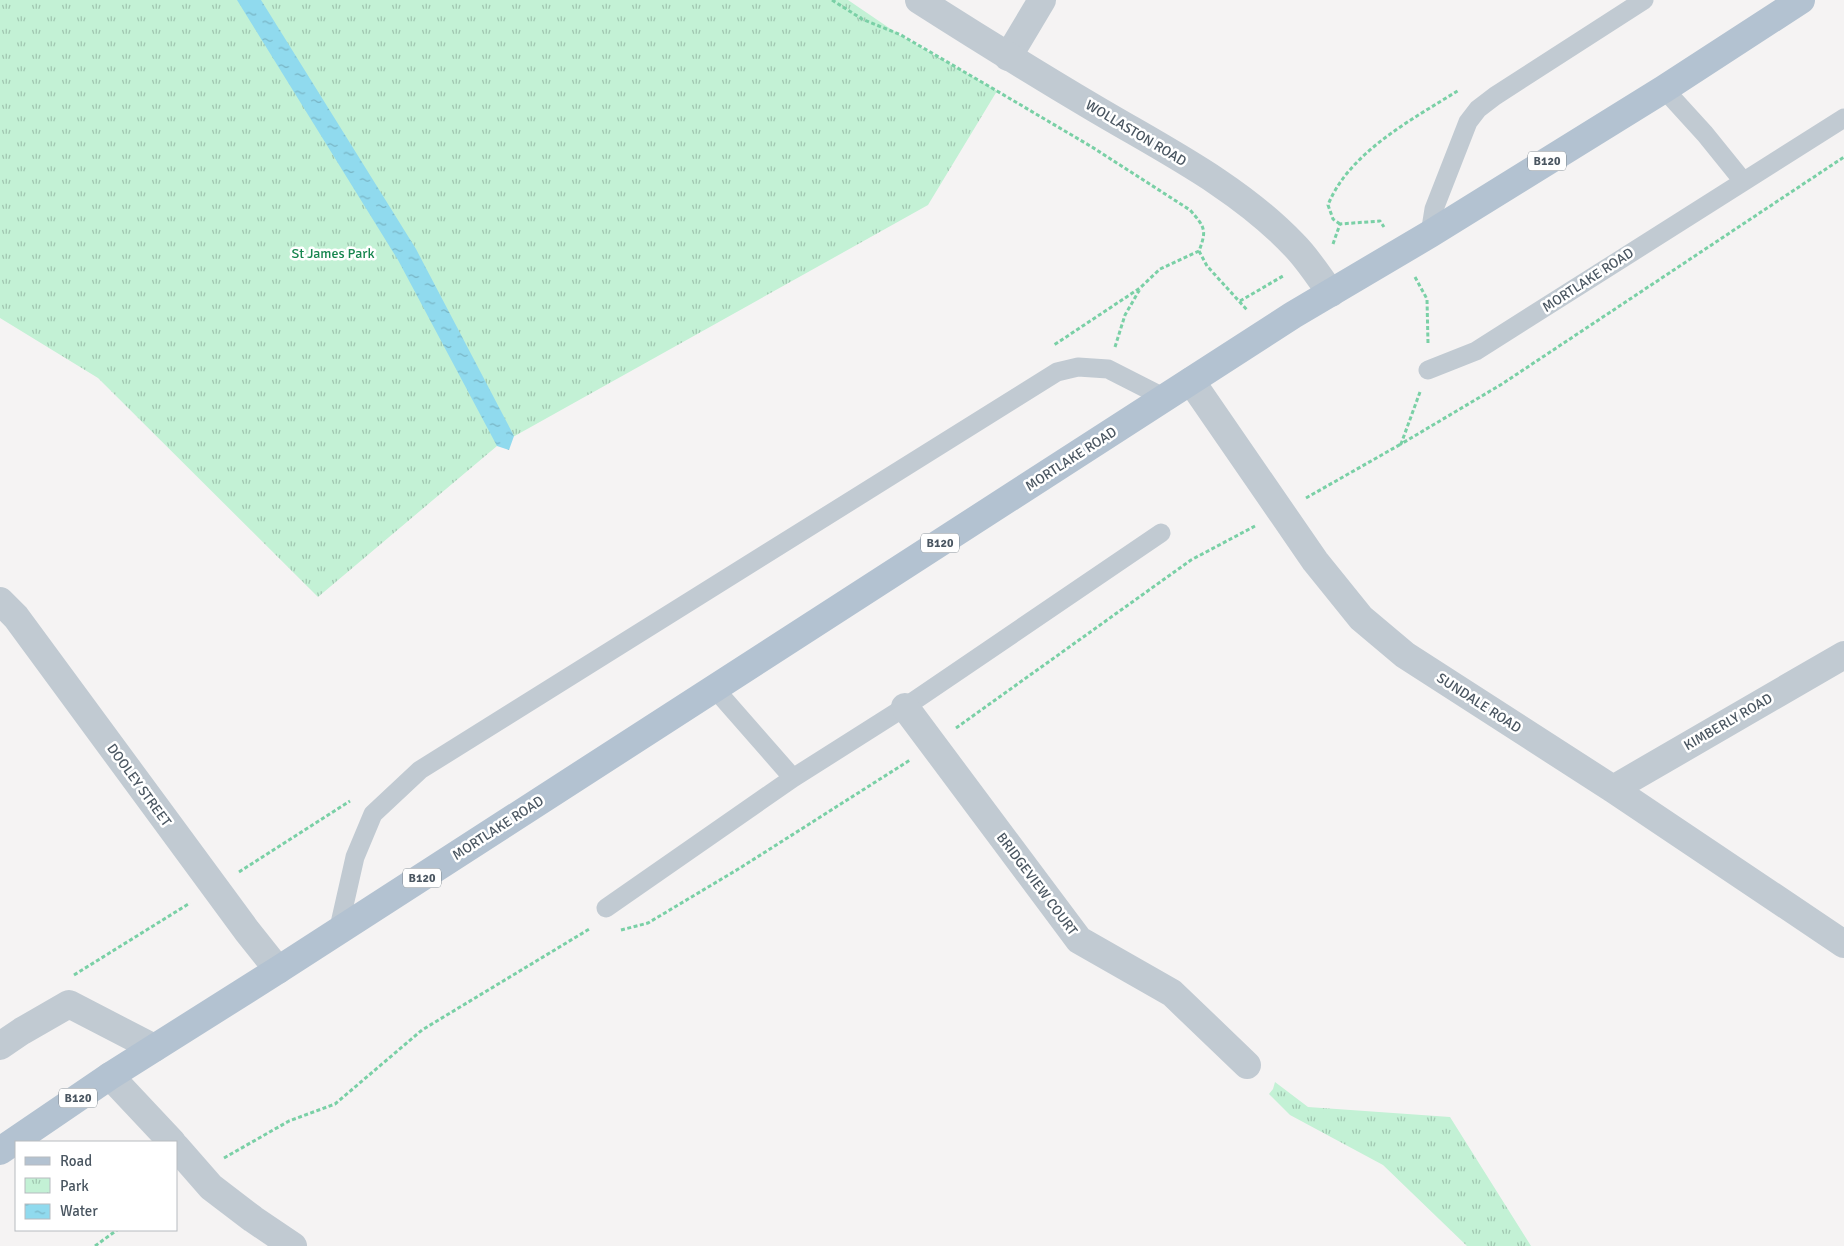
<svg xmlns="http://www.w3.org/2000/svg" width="1844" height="1246" font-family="Signika,sans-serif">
	<defs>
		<pattern id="park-tufts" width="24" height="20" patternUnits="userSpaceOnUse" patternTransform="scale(1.25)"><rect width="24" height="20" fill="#c3f1d5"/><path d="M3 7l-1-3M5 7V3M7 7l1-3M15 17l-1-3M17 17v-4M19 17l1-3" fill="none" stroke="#a0c6b0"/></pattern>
		<pattern id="water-ripples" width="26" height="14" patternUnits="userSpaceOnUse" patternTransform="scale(1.25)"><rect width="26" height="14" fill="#90daee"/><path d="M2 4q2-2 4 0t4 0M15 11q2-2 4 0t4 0" fill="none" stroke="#78b4c4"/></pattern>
	</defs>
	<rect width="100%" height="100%" fill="#f5f3f3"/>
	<path fill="url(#park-tufts)" d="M 0,0 L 848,0 L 901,36 L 997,91 L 928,205 L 497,446 L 318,597 L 98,378 L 0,318 Z
		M 1275,1082 L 1308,1107 L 1450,1117 L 1531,1246 L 1467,1246 L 1383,1165 L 1290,1115 L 1269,1094 L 1273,1089 Z"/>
	<path fill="url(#water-ripples)" d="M 237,0 L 261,0 L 416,249 L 514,436 L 509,450 L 497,446 L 398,260 Z"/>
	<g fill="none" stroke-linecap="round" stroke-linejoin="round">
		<path stroke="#7ad0a6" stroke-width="3" stroke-dasharray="4 2.5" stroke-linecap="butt" d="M 832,0 L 862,19 L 901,35 L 997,91 L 1092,147 L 1190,210 C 1205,227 1207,230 1199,251 L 1160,269 L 1140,288 L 1054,345
			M 1340,224 L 1333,219 L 1328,205 C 1349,152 1413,119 1459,90
			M 1333,244 L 1340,224 L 1380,221 L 1384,227
			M 1199,251 L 1207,266 L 1248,311
			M 1415,277 L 1427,299 L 1428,343
			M 1240,301 L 1283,276
			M 1115,347 L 1125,315 L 1140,289
			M 1420,392 L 1401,444 L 1502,384 L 1844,157
			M 1306,498 L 1401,444
			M 956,728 L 1191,560 L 1255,526
			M 239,872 L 350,801
			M 621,930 L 648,923 L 740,868 L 910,760
			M 74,975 L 190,903
			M 224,1158 L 289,1121 L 335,1104 L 422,1030 L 591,928
			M 95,1246 L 117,1230"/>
		<path stroke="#c1cad2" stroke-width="19" d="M 1664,89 L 1705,134 L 1743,181
			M 1430,234 L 1434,209 L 1468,122 L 1478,109 L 1495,96 L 1644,0
			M 1428,370 L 1476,351 L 1844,118
			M 715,689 L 793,778
			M 606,908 L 793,778 L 905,707 L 1161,533
			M 338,932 L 355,857 L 373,814 L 420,770 L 1057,372 L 1078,367 L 1108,369 L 1165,398"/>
		<path stroke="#c1cad2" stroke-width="28" d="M 1008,57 L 1042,0
			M 1191,381 L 1315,561 L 1361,618 L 1405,655 L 1613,789 L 1844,944
			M 0,601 L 16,617 L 247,931 L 278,970
			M 905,707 L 1079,940 L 1172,993 L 1247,1065
			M 1613,789 L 1844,655
			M 0,1046 L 22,1031 L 69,1004 L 154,1048"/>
		<path stroke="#c1cad2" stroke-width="28" d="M 919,0 C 977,37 1035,73 1094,108 C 1163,149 1238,186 1294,245 C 1308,259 1319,277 1331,293
			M 110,1076 L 172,1142
			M 176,1147 L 211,1187 L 253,1219 L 293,1246"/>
		<path stroke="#b3c2d1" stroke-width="28" d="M 0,1151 L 110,1076 L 278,970 L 1293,315 L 1430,234 L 1664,89 L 1801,0"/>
	</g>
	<g text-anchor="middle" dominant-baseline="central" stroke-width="5" stroke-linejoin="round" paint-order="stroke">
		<g fill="#fff" stroke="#808990" stroke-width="1">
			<rect x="1528" y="151.5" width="38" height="19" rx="4"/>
			<rect x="921" y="533.5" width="38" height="19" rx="4"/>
			<rect x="403" y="868.5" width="38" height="19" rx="4"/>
			<rect x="59" y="1088.5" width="38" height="19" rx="4"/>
		</g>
		<g font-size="12" font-weight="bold" fill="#4a5661">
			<text x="1547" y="161">B120</text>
			<text x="940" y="543">B120</text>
			<text x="422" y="878">B120</text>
			<text x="78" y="1098">B120</text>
		</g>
		<g font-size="14" fill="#4a5661" stroke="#fff">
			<text transform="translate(1136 133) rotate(31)">WOLLASTON ROAD</text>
			<text transform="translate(1588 280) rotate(-33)">MORTLAKE ROAD</text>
			<text transform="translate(1071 459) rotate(-33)">MORTLAKE ROAD</text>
			<text transform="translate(1479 703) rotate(33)">SUNDALE ROAD</text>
			<text transform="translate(1728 722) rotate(-30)">KIMBERLY ROAD</text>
			<text transform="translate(139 785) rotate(54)">DOOLEY STREET</text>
			<text transform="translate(498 828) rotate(-33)">MORTLAKE ROAD</text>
			<text transform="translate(1037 884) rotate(53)">BRIDGEVIEW COURT</text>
		</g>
		<g font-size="14" fill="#17864f" stroke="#fff">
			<text x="333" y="253">St James Park</text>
		</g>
	</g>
	<rect x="15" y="1141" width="162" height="90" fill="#ffffff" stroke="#b7bbc0"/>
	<rect x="25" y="1157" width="25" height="8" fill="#b3c2d1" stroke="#b7bbc0"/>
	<text x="60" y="1166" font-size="15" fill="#4a5661">Road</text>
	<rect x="25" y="1178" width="25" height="15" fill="url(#park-tufts)" stroke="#b7bbc0"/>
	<text x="60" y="1191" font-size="15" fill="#4a5661">Park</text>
	<rect x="25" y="1204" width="25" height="15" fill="url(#water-ripples)" stroke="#b7bbc0"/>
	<text x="60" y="1216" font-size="15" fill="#4a5661">Water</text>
</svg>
